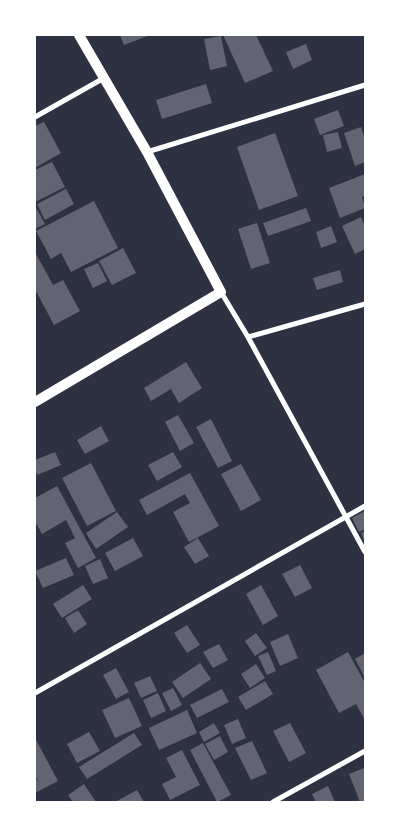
<svg xmlns="http://www.w3.org/2000/svg" width="400" height="837" font-family="Merriweather,serif">
	<rect width="100%" height="100%" fill="#2d3142"/>
	<path fill="#626471" d="M 120,35 L 150,35 L 124,45 Z
		M 223,35 L 256,35 L 273,71 L 245,83 Z
		M 221,36 L 227,66 L 210,70 L 204,39 Z
		M 306,44 L 312,60 L 293,69 L 286,52 Z
		M 206,84 L 212,103 L 162,119 L 156,100 Z
		M 338,110 L 344,126 L 320,135 L 314,119 Z
		M 44,122 L 61,153 L 35,168 L 35,126 Z
		M 361,127 L 365,139 L 365,162 L 355,166 L 344,133 Z
		M 338,132 L 342,148 L 327,152 L 323,135 Z
		M 275,133 L 298,196 L 259,210 L 237,147 Z
		M 52,162 L 65,187 L 35,202 L 35,170 Z
		M 365,174 L 365,196 L 362,197 L 365,208 L 340,218 L 329,188 Z
		M 66,189 L 74,204 L 45,220 L 37,204 Z
		M 94,201 L 118,248 L 71,272 L 61,253 L 51,259 L 36,231 Z
		M 35,206 L 45,224 L 35,229 Z
		M 306,208 L 311,221 L 268,236 L 263,223 Z
		M 361,217 L 365,226 L 365,249 L 355,254 L 342,226 Z
		M 257,223 L 270,263 L 251,269 L 238,229 Z
		M 331,226 L 337,242 L 321,248 L 316,232 Z
		M 123,248 L 136,273 L 112,285 L 99,261 Z
		M 35,252 L 53,285 L 63,280 L 80,311 L 54,325 L 35,289 Z
		M 98,263 L 107,281 L 93,288 L 84,269 Z
		M 340,270 L 343,282 L 317,290 L 313,278 Z
		M 186,362 L 202,388 L 179,403 L 171,389 L 151,401 L 144,388 Z
		M 178,415 L 194,443 L 180,451 L 165,422 Z
		M 211,419 L 232,461 L 218,468 L 196,427 Z
		M 101,426 L 109,441 L 85,454 L 77,440 Z
		M 55,452 L 61,465 L 37,475 L 35,470 L 35,460 Z
		M 173,452 L 182,467 L 157,481 L 148,465 Z
		M 91,463 L 116,511 L 87,526 L 62,478 Z
		M 241,464 L 261,500 L 241,511 L 221,474 Z
		M 190,473 L 219,526 L 189,542 L 173,512 L 190,503 L 185,494 L 147,515 L 139,500 Z
		M 57,486 L 96,558 L 78,568 L 65,543 L 75,538 L 66,520 L 42,534 L 35,521 L 35,498 Z
		M 365,511 L 365,529 L 359,532 L 352,518 Z
		M 117,512 L 128,527 L 96,549 L 86,533 Z
		M 365,531 L 365,543 L 361,533 Z
		M 133,538 L 143,556 L 115,571 L 105,553 Z
		M 198,538 L 209,556 L 195,564 L 184,547 Z
		M 66,558 L 74,575 L 43,588 L 35,571 Z
		M 100,559 L 108,578 L 93,584 L 85,566 Z
		M 300,565 L 312,588 L 295,597 L 282,574 Z
		M 83,585 L 92,599 L 62,618 L 53,604 Z
		M 261,585 L 278,616 L 263,625 L 246,594 Z
		M 78,610 L 87,624 L 74,633 L 65,618 Z
		M 187,625 L 200,645 L 187,653 L 174,633 Z
		M 256,633 L 267,648 L 255,656 L 245,641 Z
		M 288,634 L 298,658 L 280,666 L 270,642 Z
		M 219,644 L 228,660 L 213,668 L 203,652 Z
		M 268,652 L 276,671 L 267,675 L 258,656 Z
		M 348,652 L 365,683 L 365,720 L 356,704 L 339,713 L 316,670 Z
		M 365,653 L 365,678 L 355,659 Z
		M 200,663 L 211,679 L 183,698 L 172,682 Z
		M 256,664 L 265,678 L 250,688 L 241,674 Z
		M 116,668 L 129,692 L 116,699 L 103,675 Z
		M 150,676 L 157,691 L 141,698 L 134,683 Z
		M 265,681 L 273,694 L 246,710 L 238,697 Z
		M 173,688 L 182,705 L 171,711 L 162,693 Z
		M 222,689 L 229,702 L 197,718 L 190,705 Z
		M 158,693 L 166,711 L 151,718 L 143,700 Z
		M 129,698 L 142,726 L 115,738 L 102,710 Z
		M 187,710 L 197,733 L 159,750 L 149,728 Z
		M 238,719 L 246,738 L 232,744 L 224,725 Z
		M 214,723 L 220,733 L 204,742 L 199,732 Z
		M 290,723 L 306,753 L 289,762 L 273,731 Z
		M 89,732 L 100,751 L 77,763 L 67,744 Z
		M 134,733 L 142,745 L 87,779 L 79,767 Z
		M 220,736 L 228,752 L 214,760 L 205,744 Z
		M 35,738 L 58,781 L 35,793 L 35,777 L 40,784 L 35,775 Z
		M 252,741 L 267,773 L 251,780 L 235,748 Z
		M 203,743 L 231,795 L 217,802 L 190,750 Z
		M 182,750 L 200,785 L 170,800 L 162,784 L 176,777 L 166,758 Z
		M 364,768 L 365,802 L 360,802 L 349,774 Z
		M 84,784 L 96,802 L 73,802 L 68,795 Z
		M 328,786 L 335,802 L 316,802 L 312,794 Z
		M 137,790 L 144,802 L 115,802 Z"/>
	<g fill="none" stroke-linecap="round" stroke-linejoin="round">
		<path stroke="#fff" stroke-width="5" d="M 35,117 L 104,78
			M 147,152 L 365,85
			M 221,292 L 248,337 L 365,552
			M 248,337 L 365,304
			M 35,693 L 365,506
			M 273,802 L 365,751"/>
		<path stroke="#fff" stroke-width="10" d="M 35,402 L 221,292 L 147,152 L 79,35"/>
	</g>
	<rect width="400" height="837" fill="none" stroke="#ffffff" stroke-width="72"/>
</svg>
